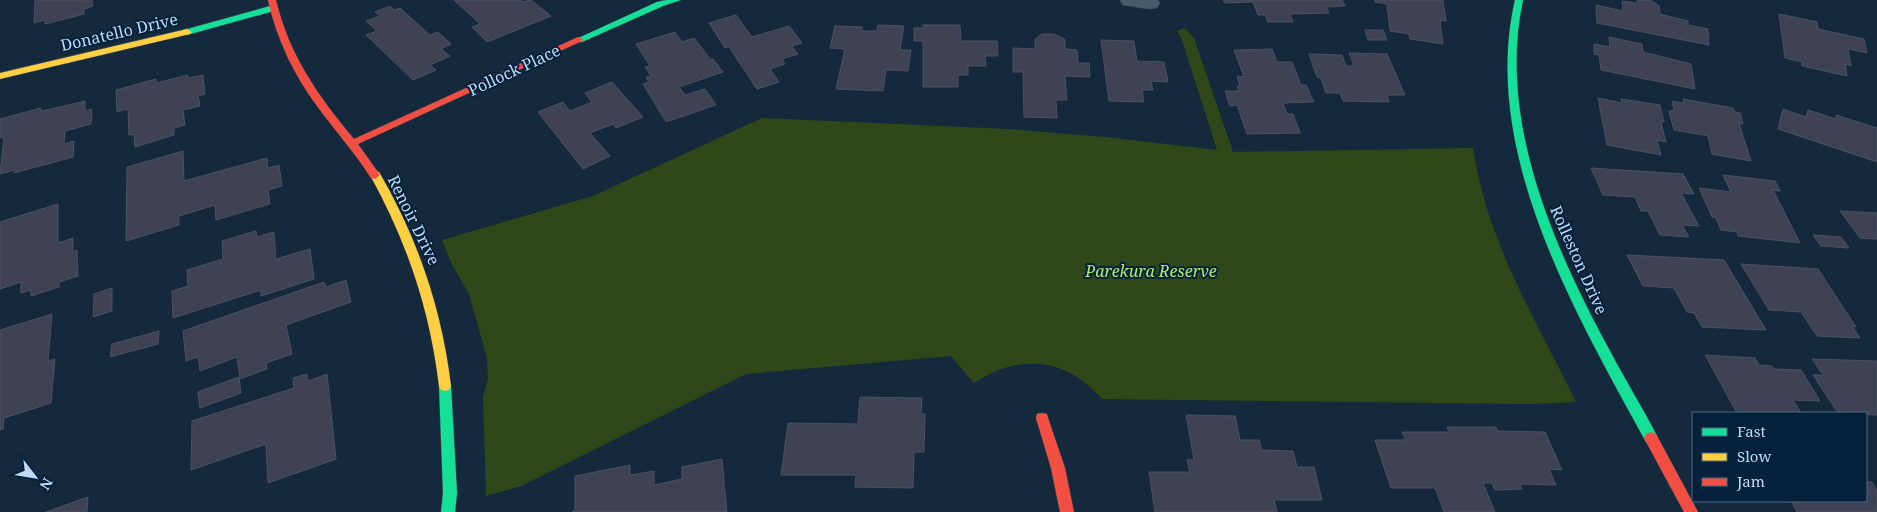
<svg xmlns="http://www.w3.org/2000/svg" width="1877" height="512" font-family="'Noto Serif',serif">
	<rect width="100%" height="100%" fill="#142a3c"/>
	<path fill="#304819" d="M 1185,28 L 1194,38 L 1233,152 L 1473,148 C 1487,242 1535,318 1576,402 L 1533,404 L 1102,399 C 1066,357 1019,353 974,383 L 951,356 L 746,374 L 521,486 L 486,496 L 483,396 L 488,379 L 487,358 L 469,294 L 452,265 L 442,240 L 593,196 L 762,118 L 1007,129 L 1105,137 L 1217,150 L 1181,37 L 1177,31 Z"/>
	<path fill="#3e4254" stroke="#4d5064" d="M 35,0 L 92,0 L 93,6 L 84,9 L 84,14 L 45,24 L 45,20 L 34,23 Z
		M 454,0 L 520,0 L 522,2 L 531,0 L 551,16 L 487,42 L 472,27 L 480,24 Z
		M 1223,0 L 1342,0 L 1345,6 L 1326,7 L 1329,13 L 1290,14 L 1293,22 L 1268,22 L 1265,15 L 1258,15 L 1253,2 L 1225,3 Z
		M 1375,0 L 1443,0 L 1446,21 L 1440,20 L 1443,44 L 1410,39 L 1409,34 L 1390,31 L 1387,4 L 1375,2 Z
		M 1638,0 L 1652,1 L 1659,6 L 1660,14 L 1688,21 L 1688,25 L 1708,29 L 1709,45 L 1597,23 L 1596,5 L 1623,11 L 1622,1 L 1636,3 Z
		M 390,6 L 394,10 L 400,8 L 430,35 L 438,32 L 451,44 L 441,49 L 450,56 L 430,65 L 436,70 L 413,80 L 366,35 L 377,31 L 366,21 L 380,16 L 375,12 Z
		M 1779,14 L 1817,22 L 1818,29 L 1864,39 L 1867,53 L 1848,49 L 1851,66 L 1845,64 L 1847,76 L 1802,66 L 1802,62 L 1785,58 Z
		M 736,15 L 752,37 L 789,26 L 802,43 L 792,46 L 798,54 L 782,59 L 785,64 L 770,69 L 779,82 L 757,89 L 729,47 L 725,48 L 709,23 Z
		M 878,25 L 904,26 L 900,50 L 911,50 L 908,71 L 886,70 L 883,91 L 836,89 L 845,49 L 830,48 L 835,26 L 862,27 L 862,31 L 877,31 Z
		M 923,25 L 960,25 L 961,41 L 997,41 L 998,56 L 985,56 L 986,66 L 968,66 L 968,75 L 958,75 L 958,87 L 923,87 L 923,41 L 914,41 L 914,28 L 923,28 Z
		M 1365,30 L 1383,30 L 1387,40 L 1368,40 Z
		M 675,32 L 682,42 L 694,38 L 711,60 L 713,59 L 723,72 L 679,87 L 685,95 L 705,89 L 716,105 L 666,122 L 643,84 L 649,82 L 646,77 L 651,76 L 645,67 L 650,66 L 636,44 Z
		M 1042,34 L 1053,34 L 1063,38 L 1065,40 L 1065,49 L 1077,50 L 1078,63 L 1089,63 L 1090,77 L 1065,76 L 1067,100 L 1056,100 L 1057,118 L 1024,117 L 1023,72 L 1013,72 L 1013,48 L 1035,49 L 1035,39 Z
		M 1609,37 L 1642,44 L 1643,52 L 1691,64 L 1695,89 L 1601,70 L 1599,55 L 1594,54 L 1594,44 L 1610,47 Z
		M 1101,40 L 1134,41 L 1137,61 L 1164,62 L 1168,82 L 1151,81 L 1153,90 L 1142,90 L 1144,102 L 1109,101 Z
		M 1272,49 L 1277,62 L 1292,62 L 1301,85 L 1306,85 L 1314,102 L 1283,103 L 1287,114 L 1293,114 L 1300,133 L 1247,134 L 1237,105 L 1230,106 L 1225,91 L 1239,91 L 1237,86 L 1240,86 L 1237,76 L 1244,77 L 1234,50 Z
		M 1349,53 L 1387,54 L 1405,95 L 1387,95 L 1389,102 L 1343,101 L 1340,93 L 1326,93 L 1321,78 L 1317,77 L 1309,54 L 1342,55 L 1346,66 L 1354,66 Z
		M 188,75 L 188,78 L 203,75 L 205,94 L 198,96 L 200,106 L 183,110 L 185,125 L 174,128 L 174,135 L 135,147 L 134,134 L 129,135 L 128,109 L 117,112 L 116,90 L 156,79 L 156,83 Z
		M 612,82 L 643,117 L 616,128 L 613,124 L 590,133 L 610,156 L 583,169 L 538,112 L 563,102 L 570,111 L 592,102 L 585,93 Z
		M 1598,98 L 1622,103 L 1621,99 L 1660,105 L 1664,122 L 1661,122 L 1666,142 L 1657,140 L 1661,155 L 1607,145 Z
		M 1683,99 L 1733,108 L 1735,112 L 1740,113 L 1743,124 L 1739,123 L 1751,161 L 1712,154 L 1708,136 L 1674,130 L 1669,111 L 1674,111 L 1672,101 L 1684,103 Z
		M 85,101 L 85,111 L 92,109 L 91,124 L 65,131 L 64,144 L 74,141 L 73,157 L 14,173 L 15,170 L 0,174 L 4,137 L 0,138 L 0,119 L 41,108 L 41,111 L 51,109 Z
		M 1783,109 L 1806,117 L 1808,110 L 1836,119 L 1836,115 L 1877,128 L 1877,162 L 1778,129 Z
		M 183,151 L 184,181 L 267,158 L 268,168 L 279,165 L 282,186 L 268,190 L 270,204 L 216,220 L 215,205 L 179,216 L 179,225 L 126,241 L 127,167 Z
		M 1591,168 L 1683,174 L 1694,194 L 1681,193 L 1699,226 L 1682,225 L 1689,237 L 1660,235 L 1648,211 L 1641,211 L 1635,197 L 1603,195 Z
		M 1723,175 L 1775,181 L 1780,191 L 1773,190 L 1800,243 L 1738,236 L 1737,232 L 1721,230 L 1716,218 L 1712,217 L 1699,188 L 1731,192 Z
		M 58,204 L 58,243 L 73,238 L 73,252 L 77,250 L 78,276 L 59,282 L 59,287 L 31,296 L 31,290 L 21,293 L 21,282 L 0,289 L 0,222 Z
		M 1840,211 L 1877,213 L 1877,239 L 1860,238 Z
		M 256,231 L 257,237 L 274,232 L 276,259 L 310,249 L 314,279 L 261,296 L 261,290 L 173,318 L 172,291 L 188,286 L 187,270 L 223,259 L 222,241 Z
		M 1813,235 L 1841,237 L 1849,248 L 1821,246 Z
		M 1627,255 L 1724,260 L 1766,330 L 1702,327 L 1694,313 L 1687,312 L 1674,288 L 1643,286 Z
		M 1741,264 L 1818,269 L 1856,327 L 1852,326 L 1860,338 L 1817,336 L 1801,312 L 1769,310 Z
		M 346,280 L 351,302 L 286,325 L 292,354 L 266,363 L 267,369 L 240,379 L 237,357 L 200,371 L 198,357 L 186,361 L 183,331 L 324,282 L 326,287 Z
		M 112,288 L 112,311 L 93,317 L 94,294 Z
		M 52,314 L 48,361 L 55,359 L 51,403 L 4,418 L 3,429 L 0,430 L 0,330 Z
		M 159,331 L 158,344 L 110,357 L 112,344 Z
		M 1705,355 L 1755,358 L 1759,365 L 1772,366 L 1773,369 L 1801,370 L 1820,401 L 1793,400 L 1801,413 L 1737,413 Z
		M 1812,359 L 1877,361 L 1877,415 L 1838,413 L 1813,375 L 1823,375 Z
		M 307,374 L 308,381 L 327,374 L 336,459 L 268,483 L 266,444 L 191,470 L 192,421 L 294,388 L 293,378 Z
		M 239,377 L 241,393 L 200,408 L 198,392 Z
		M 860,397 L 922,398 L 921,414 L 925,414 L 924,452 L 914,452 L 913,488 L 855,487 L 856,475 L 781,475 L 788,423 L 858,424 Z
		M 1186,415 L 1235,416 L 1240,440 L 1259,440 L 1262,450 L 1293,451 L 1297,467 L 1314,467 L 1322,500 L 1274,500 L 1277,512 L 1155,512 L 1149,472 L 1190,472 L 1187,460 L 1194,460 Z
		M 1447,427 L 1496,427 L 1497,431 L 1545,432 L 1562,470 L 1549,469 L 1556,485 L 1520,484 L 1522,489 L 1495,490 L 1492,483 L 1483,483 L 1495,512 L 1444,512 L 1435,488 L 1391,488 L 1375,440 L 1406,440 L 1402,432 L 1449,432 Z
		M 722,459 L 727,512 L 572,512 L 575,511 L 575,476 L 630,465 L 630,475 L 654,471 L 654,485 L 682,479 L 682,467 Z
		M 1866,482 L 1872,482 L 1877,491 L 1877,512 L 1797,512 L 1791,501 L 1866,501 Z
		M 88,497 L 87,512 L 46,512 Z"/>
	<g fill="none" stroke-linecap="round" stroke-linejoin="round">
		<defs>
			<path id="street" d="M 1120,0 L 1158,0 L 1160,3 L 1157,8 L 1149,9 L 1123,5 Z"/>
			<path id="fast" d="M 666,0 L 681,0 L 663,6 L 582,42 L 576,42 L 574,40 L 657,2 Z
				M 1515,0 L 1523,0 C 1497,120 1554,248 1610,351 C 1625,380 1643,408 1658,438 L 1656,442 L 1651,444 L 1646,442 C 1576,314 1480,152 1515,0 Z
				M 274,5 L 277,6 L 277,10 L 187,35 L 182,32 L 184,30 Z
				M 445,381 L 449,382 L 451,386 L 457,493 L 455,512 L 441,512 L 443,493 L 439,386 L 441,382 Z"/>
			<path id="slow" d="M 187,29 L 192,32 L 190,34 L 0,79 L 0,73 Z
				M 375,171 L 379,172 C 418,239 442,310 451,386 L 449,390 L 445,391 L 441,390 L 439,386 C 430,310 407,242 370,175 Z"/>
			<path id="jam" d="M 268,0 L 276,0 C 289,55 318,96 354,139 L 576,38 L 579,37 L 584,40 L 358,144 L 380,175 L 375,179 L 371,178 C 356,154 337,133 320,110 C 295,77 277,41 268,0 Z
				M 1042,413 L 1047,414 L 1048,418 L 1065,468 L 1074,512 L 1060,512 L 1051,468 L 1036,418 L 1037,414 Z
				M 1651,432 L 1656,434 L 1698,512 L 1684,512 L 1644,438 L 1646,434 Z"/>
		</defs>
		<use href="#street" stroke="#374757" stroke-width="1"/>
		<use href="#fast" stroke="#374757" stroke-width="1"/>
		<use href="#slow" stroke="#374757" stroke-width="1"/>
		<use href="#jam" stroke="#374757" stroke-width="1"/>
		<use href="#street" fill="#465a6b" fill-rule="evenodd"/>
		<use href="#fast" fill="#16e098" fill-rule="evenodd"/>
		<use href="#slow" fill="#ffcf43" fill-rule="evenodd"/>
		<use href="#jam" fill="#f24e42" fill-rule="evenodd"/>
	</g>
	<g text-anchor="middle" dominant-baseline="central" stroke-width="4" stroke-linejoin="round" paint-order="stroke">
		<g font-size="16" fill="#bed9f5" stroke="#06213b">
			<text transform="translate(119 32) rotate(-13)">Donatello Drive</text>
			<text transform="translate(514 70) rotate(-25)">Pollock Place</text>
			<text transform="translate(414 220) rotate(64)">Renoir Drive</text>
			<text transform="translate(1579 260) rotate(66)">Rolleston Drive</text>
		</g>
		<g font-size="16" font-style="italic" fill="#afec69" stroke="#06213b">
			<text x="1151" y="271">Parekura Reserve</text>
		</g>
	</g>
	<rect x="1692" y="412" width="175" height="90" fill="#06213b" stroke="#506b85"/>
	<rect x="1702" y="428" width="25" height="8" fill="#16e098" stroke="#506b85"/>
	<text x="1737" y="437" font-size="15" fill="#bed9f5">Fast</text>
	<rect x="1702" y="453" width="25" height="8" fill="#ffcf43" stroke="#506b85"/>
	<text x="1737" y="462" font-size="15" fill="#bed9f5">Slow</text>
	<rect x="1702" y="478" width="25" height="8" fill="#f24e42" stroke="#506b85"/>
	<text x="1737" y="487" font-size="15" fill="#bed9f5">Jam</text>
	<g transform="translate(35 477) rotate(121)" stroke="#06213b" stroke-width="4" paint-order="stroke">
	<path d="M0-4L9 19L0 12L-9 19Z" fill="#bed9f5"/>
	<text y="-8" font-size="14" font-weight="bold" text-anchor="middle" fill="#bed9f5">N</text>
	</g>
</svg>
